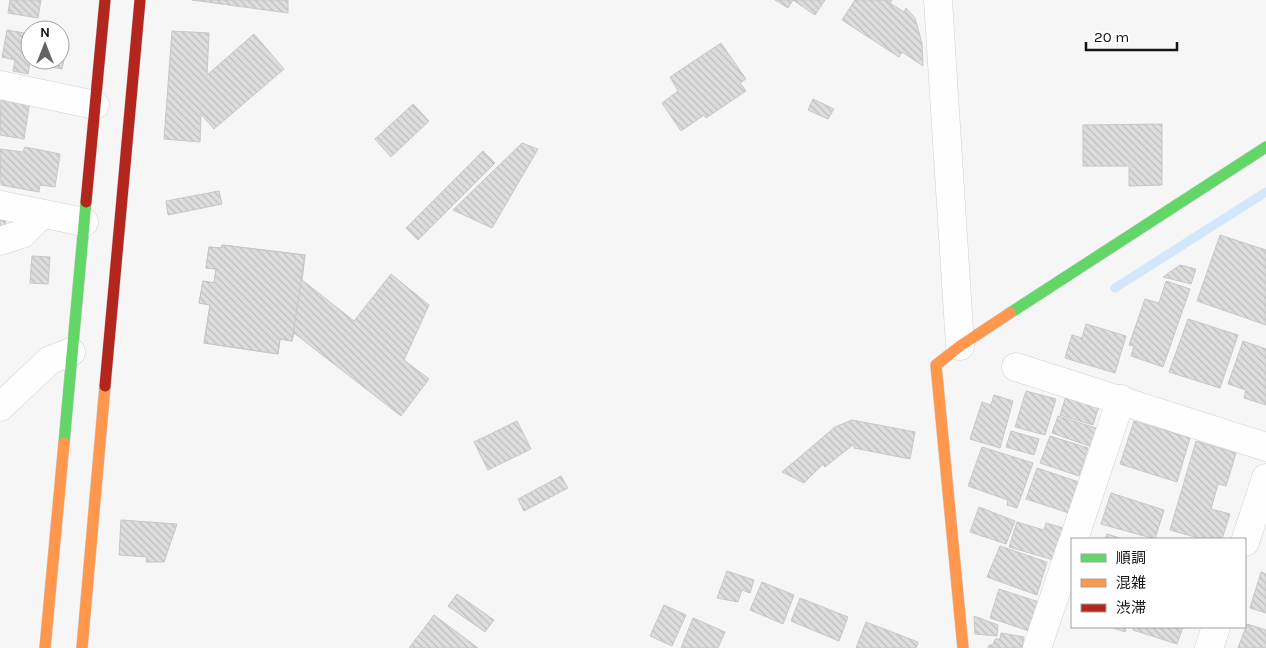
<svg xmlns="http://www.w3.org/2000/svg" width="1266" height="648" font-family="Karla,'Noto Sans JP',sans-serif">
	<defs>
		<pattern id="building-back-hatch" width="6" height="6" patternUnits="userSpaceOnUse" patternTransform="scale(1.25)"><rect width="6" height="6" fill="#dedddd"/><path d="M-1 5l2 2M0 0l6 6M5-1l2 2" fill="none" stroke="#bebdbd"/></pattern>
	</defs>
	<rect width="100%" height="100%" fill="#f6f6f6"/>
	<g fill="none" stroke-linecap="round" stroke-linejoin="round">
		<path stroke="#d2e7fc" stroke-width="9" d="M 1115,288 L 1266,192"/>
	</g>
	<path fill="url(#building-back-hatch)" stroke="#c7c7c7" d="M 10,0 L 41,0 L 38,18 L 8,13 Z
		M 192,0 L 288,0 L 288,13 Z
		M 775,0 L 825,0 L 815,15 L 793,0 L 788,8 Z
		M 855,0 L 892,0 L 890,3 L 904,12 L 906,8 L 915,18 L 922,43 L 923,66 L 902,52 L 899,57 L 842,20 Z
		M 7,30 L 30,34 L 30,60 L 60,60 L 60,40 L 68,41 L 62,69 L 30,63 L 28,74 L 13,71 L 15,60 L 2,57 Z
		M 172,31 L 209,33 L 207,75 L 254,34 L 284,69 L 214,129 L 201,114 L 200,142 L 164,139 Z
		M 721,43 L 746,79 L 740,83 L 746,91 L 706,118 L 704,115 L 681,131 L 662,103 L 678,91 L 670,77 Z
		M 1,96 L 30,101 L 24,139 L 0,135 Z
		M 813,99 L 834,109 L 828,119 L 808,110 Z
		M 413,104 L 429,121 L 391,157 L 375,139 Z
		M 1162,124 L 1162,185 L 1129,186 L 1129,166 L 1083,166 L 1083,125 Z
		M 522,143 L 538,149 L 492,228 L 453,210 Z
		M 25,147 L 60,154 L 55,187 L 40,185 L 39,192 L 1,185 L 0,149 L 23,152 Z
		M 483,151 L 495,163 L 418,240 L 406,228 Z
		M 219,191 L 222,204 L 168,215 L 166,201 Z
		M 0,214 L 7,215 L 3,234 L 0,234 Z
		M 1220,235 L 1266,250 L 1266,325 L 1197,301 Z
		M 222,245 L 305,255 L 302,280 L 354,321 L 391,274 L 429,305 L 404,360 L 429,379 L 401,416 L 294,333 L 292,341 L 280,339 L 278,354 L 204,343 L 210,305 L 199,303 L 203,281 L 214,283 L 216,269 L 206,268 L 209,247 L 221,248 Z
		M 222,245 L 305,255 L 292,341 L 280,339 L 278,354 L 204,343 L 210,305 L 199,303 L 203,281 L 214,283 L 216,269 L 206,268 L 209,247 L 221,248 Z
		M 32,256 L 50,257 L 48,284 L 30,283 Z
		M 1180,265 L 1196,269 L 1191,284 L 1163,277 Z
		M 1166,281 L 1190,289 L 1163,367 L 1131,356 L 1134,346 L 1129,345 L 1145,299 L 1159,303 Z
		M 1188,319 L 1238,335 L 1220,388 L 1169,372 Z
		M 1086,324 L 1126,336 L 1115,373 L 1065,358 L 1072,335 L 1082,338 Z
		M 1243,341 L 1266,349 L 1266,405 L 1244,398 L 1246,390 L 1228,384 Z
		M 1026,391 L 1056,399 L 1045,435 L 1015,427 Z
		M 994,395 L 1013,401 L 1000,448 L 970,439 L 982,402 L 991,405 Z
		M 1066,396 L 1099,406 L 1093,425 L 1060,415 Z
		M 1058,416 L 1099,429 L 1092,447 L 1052,433 Z
		M 852,420 L 915,432 L 910,459 L 854,448 L 854,444 L 825,467 L 823,464 L 804,483 L 782,472 L 835,427 Z
		M 517,421 L 531,449 L 488,470 L 474,442 Z
		M 1134,421 L 1190,438 L 1177,482 L 1120,464 Z
		M 1011,431 L 1039,439 L 1034,455 L 1006,447 Z
		M 1050,436 L 1088,448 L 1079,476 L 1040,463 Z
		M 1196,441 L 1236,453 L 1226,486 L 1218,484 L 1211,509 L 1230,514 L 1222,539 L 1202,539 L 1170,530 Z
		M 982,447 L 1033,463 L 1017,508 L 1007,505 L 1008,500 L 968,486 Z
		M 1037,468 L 1082,483 L 1072,514 L 1026,499 Z
		M 561,476 L 568,488 L 524,511 L 518,499 Z
		M 1111,493 L 1164,510 L 1155,539 L 1101,524 Z
		M 979,507 L 1015,521 L 1006,544 L 970,532 Z
		M 121,520 L 177,524 L 164,562 L 146,562 L 147,557 L 119,555 Z
		M 1017,522 L 1044,530 L 1046,523 L 1067,529 L 1057,561 L 1009,547 Z
		M 1107,534 L 1123,539 L 1105,539 Z
		M 1000,546 L 1047,562 L 1037,595 L 987,577 Z
		M 727,571 L 754,580 L 750,593 L 742,590 L 738,602 L 717,598 Z
		M 1261,572 L 1266,574 L 1266,613 L 1250,608 Z
		M 762,582 L 794,595 L 783,624 L 750,610 Z
		M 999,589 L 1039,602 L 1029,631 L 990,618 Z
		M 457,594 L 494,620 L 485,632 L 448,606 Z
		M 800,598 L 848,617 L 839,641 L 791,621 Z
		M 664,605 L 686,615 L 672,646 L 650,636 Z
		M 434,615 L 478,648 L 409,648 Z
		M 974,616 L 998,625 L 997,636 L 975,634 Z
		M 693,618 L 725,632 L 718,648 L 681,648 Z
		M 866,622 L 918,642 L 916,648 L 856,648 Z
		M 1247,624 L 1266,630 L 1266,648 L 1238,648 Z
		M 1110,627 L 1126,627 L 1125,632 Z
		M 1134,627 L 1183,627 L 1177,644 L 1133,630 Z
		M 1001,633 L 1024,637 L 1022,648 L 988,648 L 989,645 L 993,645 L 995,639 L 1000,639 Z"/>
	<g fill="none" stroke-linecap="round" stroke-linejoin="round">
		<defs>
			<path id="street" d="M 938,0 L 960,346
				M 0,85 L 95,105
				M 0,205 L 84,222
				M 0,241 L 22,234 L 42,214
				M 1016,367 L 1266,447
				M 0,407 L 50,360 L 71,352
				M 1074,539 L 1121,399
				M 1245,542 L 1266,478
				M 1037,648 L 1072,544
				M 1209,648 L 1216,627"/>
			<path id="fast" d="M 1010,313 L 1266,147
				M 64,443 L 86,202"/>
			<path id="slow" d="M 45,648 L 64,443
				M 82,648 L 105,386
				M 963,648 L 936,365 L 960,346 L 1010,313"/>
			<path id="jam" d="M 86,202 L 105,0
				M 105,386 L 140,0"/>
		</defs>
		<use href="#street" stroke="#d0d0d0" stroke-width="29"/>
		<use href="#fast" stroke="#d0d0d0" stroke-width="12"/>
		<use href="#slow" stroke="#d0d0d0" stroke-width="12"/>
		<use href="#jam" stroke="#d0d0d0" stroke-width="12"/>
		<use href="#street" stroke="#fefefe" stroke-width="28"/>
		<use href="#fast" stroke="#63d668" stroke-width="11"/>
		<use href="#slow" stroke="#ff974d" stroke-width="11"/>
		<use href="#jam" stroke="#b3261e" stroke-width="11"/>
	</g>
	<rect x="1071" y="538" width="175" height="90" fill="#ffffff" stroke="#a1a1a1"/>
	<rect x="1081" y="554" width="25" height="8" fill="#63d668" stroke="#a1a1a1"/>
	<text x="1116" y="563" font-size="15" fill="#141414">順調</text>
	<rect x="1081" y="579" width="25" height="8" fill="#ff974d" stroke="#a1a1a1"/>
	<text x="1116" y="588" font-size="15" fill="#141414">混雑</text>
	<rect x="1081" y="604" width="25" height="8" fill="#b3261e" stroke="#a1a1a1"/>
	<text x="1116" y="613" font-size="15" fill="#141414">渋滞</text>
	<g transform="translate(45 45)"><circle r="24" fill="#ffffff" stroke="#a1a1a1"/>
	<path d="M0-4L9 19L0 12L-9 19Z" fill="#636363"/>
	<text y="-8" font-size="14" font-weight="bold" text-anchor="middle" fill="#141414">N</text>
	</g>
	<path d="M1086 42v8h91v-8" fill="none" stroke="#141414" stroke-width="2.5"/>
	<text x="1094" y="42" font-size="15" fill="#141414" stroke="#ffffff" stroke-width="4" paint-order="stroke">20 m</text>
</svg>
